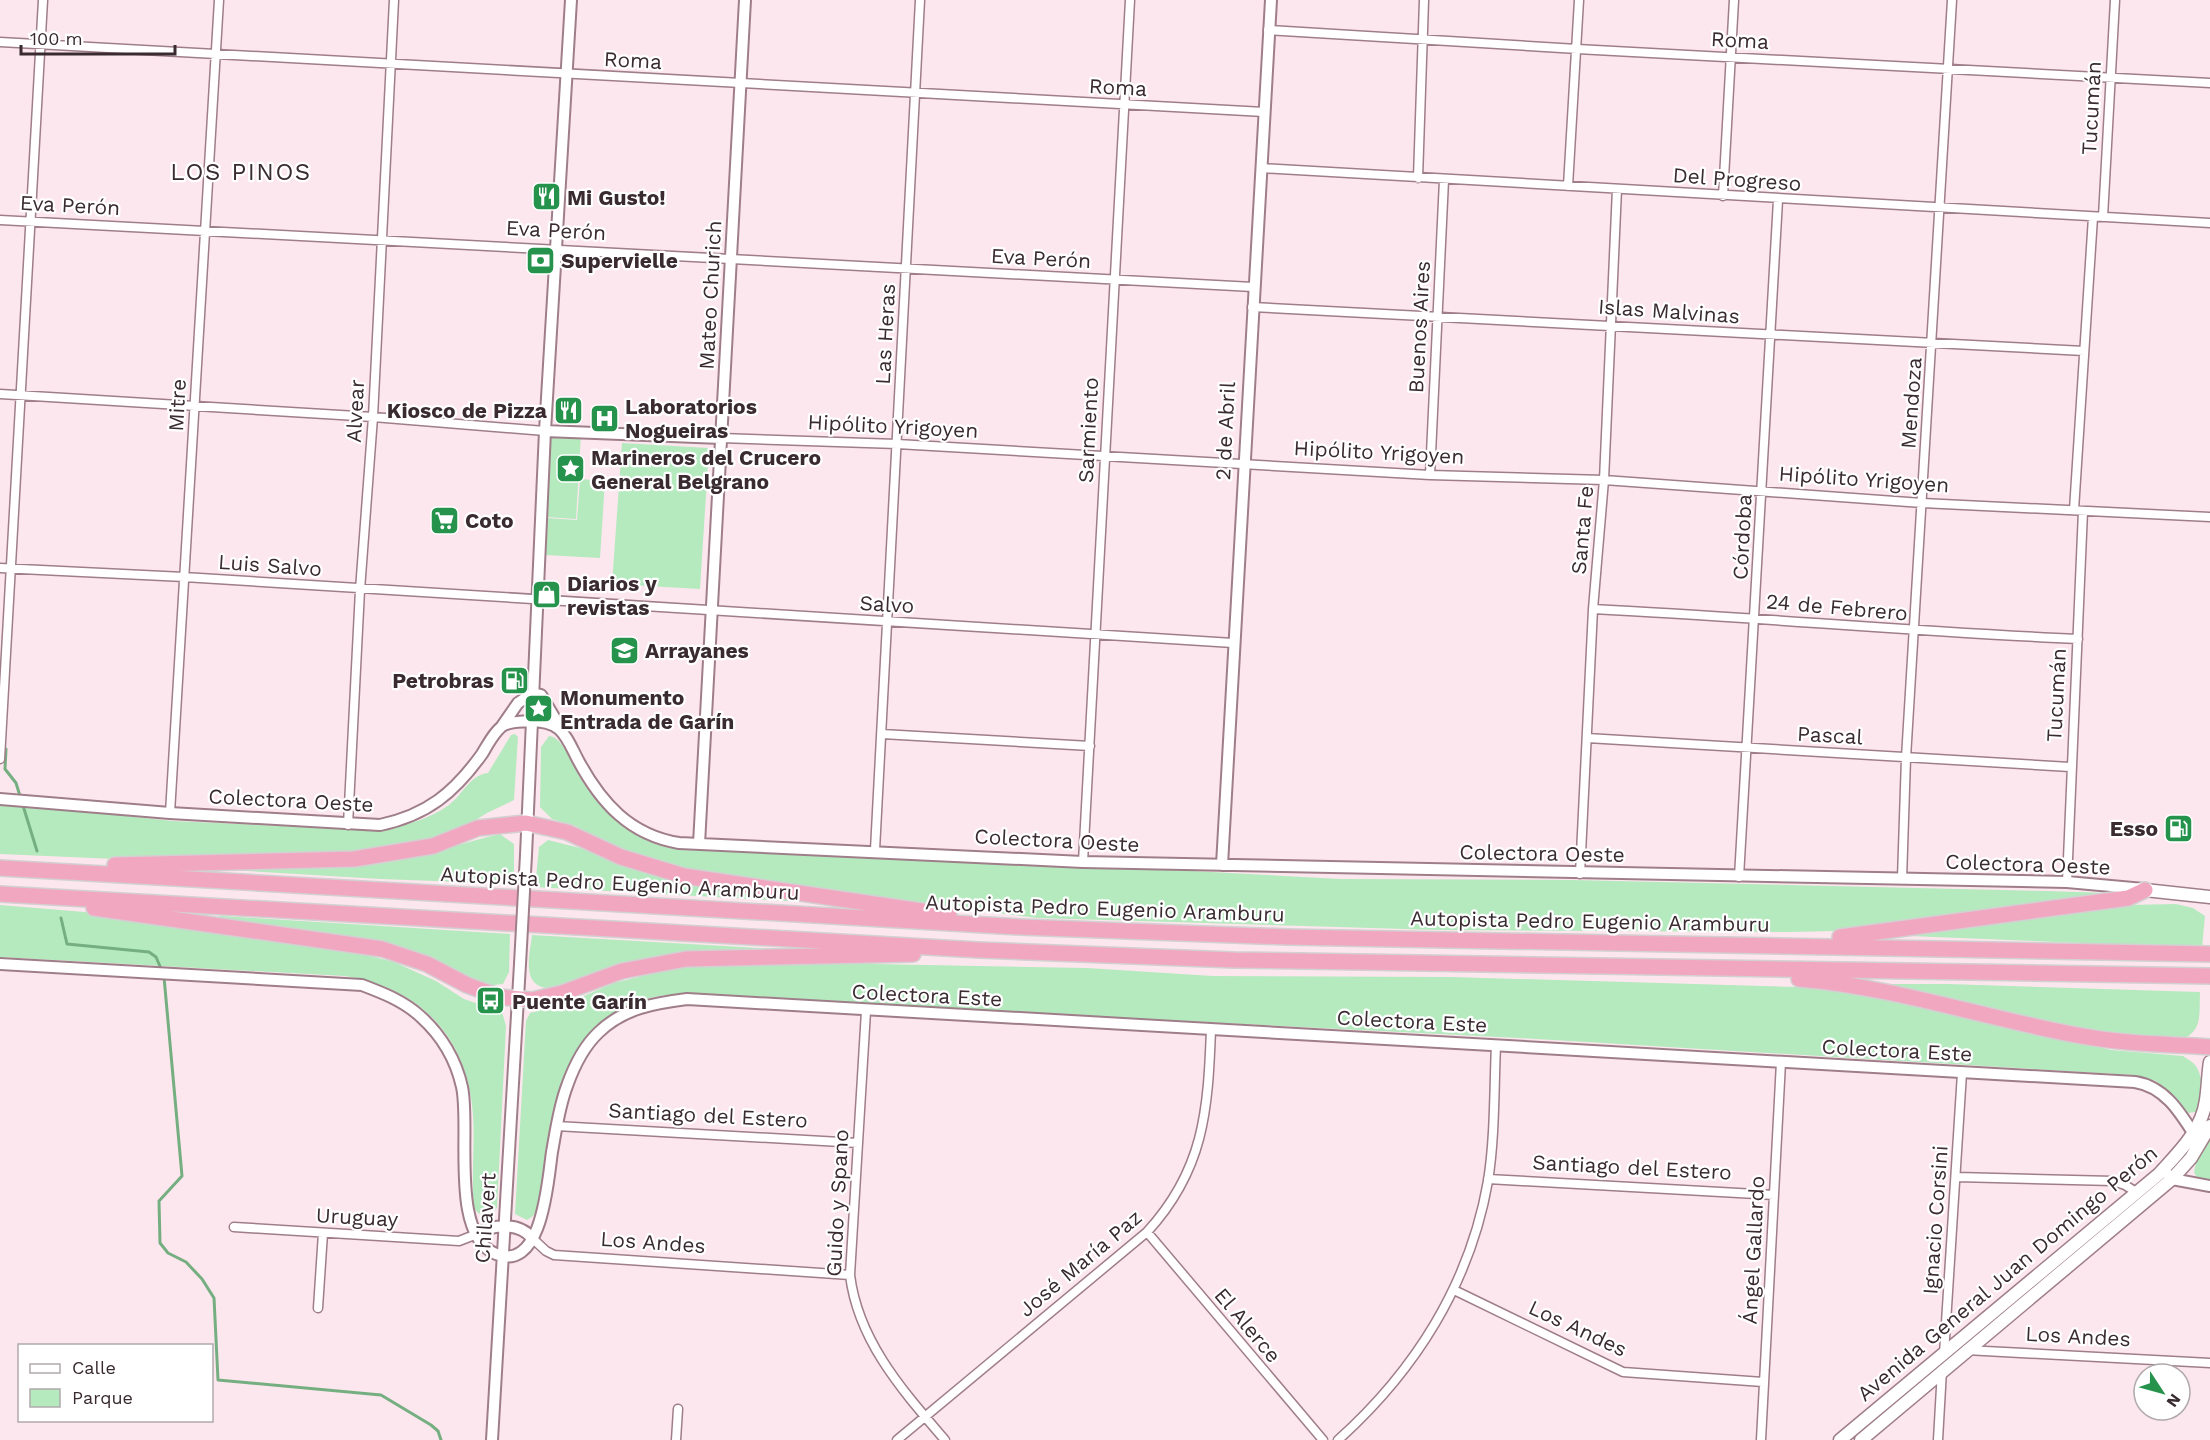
<svg xmlns="http://www.w3.org/2000/svg" width="2210" height="1440" font-family="'Work Sans',sans-serif">
	<rect width="100%" height="100%" fill="#fde7ee"/>
	<path fill="#b5eabf" d="M 551,433 L 581,435 L 576,519 L 546,517 Z
		M 622,443 L 709,448 L 700,589 L 612,584 Z
		M 580,479 L 605,481 L 600,558 L 545,555 L 547,518 L 577,520 Z
		M 515,734 L 518,737 L 514,800 L 487,813 L 450,836 L 377,854 L 139,860 L 0,854 L 0,806 L 34,806 L 173,821 L 373,830 C 399,827 427,821 449,805 C 463,794 470,775 488,773 L 511,735 Z
		M 549,736 C 563,736 574,768 581,779 C 604,816 637,844 680,850 L 989,860 L 1341,879 L 1574,880 L 2048,891 L 2108,893 L 2117,896 L 1836,931 L 1791,932 L 1438,930 L 1037,918 L 666,869 L 603,843 L 576,826 L 552,819 L 540,807 L 541,747 Z
		M 500,834 L 514,844 L 514,884 L 380,879 L 213,869 C 270,867 328,872 384,863 C 424,857 461,843 500,834 Z
		M 548,840 L 588,850 L 840,904 L 535,887 L 539,847 Z
		M 2176,904 L 2193,908 L 2205,916 L 2202,948 L 1909,936 L 2127,905 Z
		M 0,905 L 85,912 L 346,950 L 394,962 L 436,981 L 464,999 L 502,1012 L 506,1026 L 497,1208 C 490,1214 486,1215 478,1213 L 474,1208 C 471,1177 475,1146 473,1115 C 468,1038 420,987 344,976 L 0,957 Z
		M 222,916 L 510,934 L 509,972 L 503,984 L 485,986 L 416,956 L 203,919 Z
		M 532,935 L 797,950 L 740,953 L 546,988 C 521,984 530,954 532,935 Z
		M 822,963 L 1087,968 L 1213,976 L 1453,977 L 1829,988 L 1882,996 L 2111,1050 L 2183,1056 C 2187,1059 2192,1061 2195,1065 C 2204,1075 2204,1103 2196,1112 L 2187,1113 L 2156,1081 L 2133,1075 L 1519,1038 L 666,995 C 602,1003 575,1046 558,1103 C 553,1121 546,1139 545,1157 C 543,1177 549,1209 527,1220 L 515,1214 L 526,1021 L 530,1013 L 570,1002 L 614,983 L 684,966 Z
		M 1880,984 L 1948,984 L 2200,992 C 2199,1011 2203,1029 2185,1038 L 2114,1035 L 2031,1022 Z
		M 2210,1136 L 2210,1181 L 2197,1178 L 2194,1172 L 2197,1158 Z"/>
	<g fill="none" stroke-linecap="round" stroke-linejoin="round">
		<path stroke="#75af81" stroke-width="3" d="M 6,749 L 5,769 L 16,783 L 37,851
			M 61,918 L 67,944 L 149,952 L 156,957 L 162,971
			M 164,977 L 182,1176 L 159,1201 L 160,1243 L 168,1253 L 186,1262 L 202,1279 L 214,1298 L 218,1380 L 381,1395 L 431,1425 L 438,1431 L 441,1440"/>
		<defs>
			<path id="minor" d="M 1268,30 L 1577,49 L 2210,83
				M 0,42 L 1264,112
				M 1261,168 L 2210,223
				M 1418,178 L 1424,0
				M 1568,186 L 1579,0
				M 1723,196 L 1734,0
				M 2103,217 L 2115,0
				M 0,220 L 1253,287
				M 1252,307 L 2084,351
				M 0,394 L 373,417 L 545,431
				M 721,438 L 897,444 L 1430,475 L 1604,480 L 1922,503 L 2210,517
				M 1430,475 L 1444,180
				M 2074,510 L 2093,217
				M 0,568 L 184,577 L 1233,643
				M 1593,609 C 1755,617 1916,632 2078,639
				M 882,734 L 1090,746
				M 1587,738 L 2070,767
				M 0,759 L 43,0
				M 170,813 L 219,0
				M 348,825 L 360,590 L 373,417 L 394,0
				M 875,850 L 920,0
				M 1083,862 L 1130,0
				M 1580,874 L 1593,609 L 1604,480 L 1617,189
				M 1739,877 L 1778,200
				M 1902,879 L 1906,758 L 1952,0
				M 2067,882 L 2083,511
				M 866,1011 L 850,1275 C 858,1341 903,1391 945,1440
				M 556,1126 L 858,1143
				M 1957,1177 L 2113,1181 L 2125,1185 L 2136,1192
				M 1488,1179 L 1774,1195
				M 234,1227 L 459,1241 L 477,1234
				M 1147,1232 L 1323,1440
				M 532,1238 L 546,1251 L 554,1255 L 850,1275
				M 1454,1290 L 1623,1372 L 1763,1382
				M 318,1308 L 323,1233
				M 1966,1350 L 2210,1363
				M 1944,1354 L 1962,1073
				M 676,1440 L 678,1409
				M 897,1440 L 1147,1232 C 1204,1170 1208,1111 1211,1029
				M 1338,1440 C 1415,1371 1470,1284 1488,1181 C 1495,1137 1494,1090 1496,1045
				M 1761,1440 L 1781,1062
				M 1938,1440 L 1942,1370"/>
			<path id="tertiary" d="M 545,431 L 721,438
				M 533,693 L 541,695 L 560,727
				M 502,726 L 518,703 L 533,693
				M 0,799 L 170,813 L 380,825 C 427,815 454,793 482,754 C 487,746 495,730 504,725 C 512,721 522,722 530,721 C 562,721 565,735 578,760 C 601,803 630,835 679,843 L 1083,862 L 2067,882 L 2144,889
				M 699,844 L 745,0
				M 526,855 L 545,431 L 571,0
				M 1222,865 L 1271,0
				M 0,964 L 362,985 C 383,993 404,1001 421,1017 C 441,1035 456,1060 462,1087 C 471,1127 449,1235 496,1254 C 543,1273 548,1178 552,1152 C 556,1130 559,1107 567,1086 C 574,1066 584,1046 599,1032 C 624,1008 655,1003 687,999 L 2135,1082 C 2166,1087 2181,1114 2197,1139
				M 2163,1169 L 2172,1179 L 2210,1186
				M 477,1234 C 493,1224 519,1222 532,1238
				M 492,1440 L 520,964"/>
			<path id="secondary" d="M 2145,890 L 2210,897
				M 1840,1440 L 2159,1174 C 2179,1152 2202,1130 2206,1100 C 2208,1087 2208,1074 2210,1062
				M 1861,1440 L 2172,1179 L 2191,1158 L 2210,1126"/>
			<path id="motorway" d="M 115,865 L 354,859 L 433,846 L 478,828 L 526,823 L 567,832 L 621,857 L 684,876 L 949,915
				M 0,868 L 1020,927 L 1287,937 L 2210,954
				M 0,894 L 979,950 L 1234,960 L 2210,976
				M 94,908 L 382,949 L 427,964 L 467,985 L 500,997 L 532,1000 L 562,993 L 622,971 L 686,959 L 913,954
				M 1840,937 L 2128,898 L 2145,890
				M 1799,979 C 1895,987 1987,1019 2082,1036 C 2125,1044 2167,1044 2210,1047"/>
		</defs>
		<use href="#minor" stroke="#9f7e89" stroke-width="11"/>
		<use href="#tertiary" stroke="#9f7e89" stroke-width="14"/>
		<use href="#secondary" stroke="#9f7e89" stroke-width="15"/>
		<use href="#motorway" stroke="#d3d0d1" stroke-width="18"/>
		<use href="#minor" stroke="#fff" stroke-width="8"/>
		<use href="#tertiary" stroke="#fff" stroke-width="10"/>
		<use href="#secondary" stroke="#fff" stroke-width="12"/>
		<use href="#motorway" stroke="#f2a7c1" stroke-width="15"/>
		<defs>
			<path id="tertiary-bridge" d="M 520,964 L 526,855"/>
		</defs>
		<use href="#tertiary-bridge" stroke="#9f7e89" stroke-width="14" stroke-linecap="butt"/>
		<use href="#tertiary-bridge" stroke="#fff" stroke-width="10"/>
	</g>
	<defs>
		<symbol id="restaurant-square" viewBox="-11 -11 22 22"><rect x="-9" y="-9" width="18" height="18" rx="4" fill="#26934c" stroke="#fff"/><path d="M-5-6h1v4h1v-4h1v4h1v-4h1v5L-1.5 .5V6h-2V.5L-5-1ZM5-6V6H3V1.5H1.5Q1.5-4 5-6Z" fill="#fff"/></symbol>
		<symbol id="bank-square" viewBox="-11 -11 22 22"><rect x="-9" y="-9" width="18" height="18" rx="4" fill="#26934c" stroke="#fff"/><path d="M-6-4H6V4H-6ZM0-2.3a2.3 2.3 0 1 0 0 4.6a2.3 2.3 0 1 0 0-4.6Z" fill="#fff"/></symbol>
		<symbol id="hospital-square" viewBox="-11 -11 22 22"><rect x="-9" y="-9" width="18" height="18" rx="4" fill="#26934c" stroke="#fff"/><path d="M-5-5h3v3.5h4V-5h3V5h-3V1.5h-4V5h-3Z" fill="#fff"/></symbol>
		<symbol id="sight-square" viewBox="-11 -11 22 22"><rect x="-9" y="-9" width="18" height="18" rx="4" fill="#26934c" stroke="#fff"/><path d="M0-6L1.8-2.2L6-1.7L2.9 1.2L3.7 5.4L0 3.3L-3.7 5.4L-2.9 1.2L-6-1.7L-1.8-2.2Z" fill="#fff"/></symbol>
		<symbol id="supermarket-square" viewBox="-11 -11 22 22"><rect x="-9" y="-9" width="18" height="18" rx="4" fill="#26934c" stroke="#fff"/><path d="M-6-5.5h2.5l.6 2H6L4.5 2H-2.5L-4.4-4H-6ZM-1.5 3.2a1.3 1.3 0 1 0 .1 0ZM3 3.2a1.3 1.3 0 1 0 .1 0Z" fill="#fff"/></symbol>
		<symbol id="shop-square" viewBox="-11 -11 22 22"><rect x="-9" y="-9" width="18" height="18" rx="4" fill="#26934c" stroke="#fff"/><path d="M-5-2.5h2.3a2.7 3.5 0 0 1 5.4 0H5L5.5 6h-11ZM-1.5-2.5h3a1.5 2.3 0 0 0-3 0Z" fill="#fff"/></symbol>
		<symbol id="school-square" viewBox="-11 -11 22 22"><rect x="-9" y="-9" width="18" height="18" rx="4" fill="#26934c" stroke="#fff"/><path d="M0-5L7-2L0 1L-7-2ZM-4 1L0 2.5L4 1V4Q0 6-4 4Z" fill="#fff"/></symbol>
		<symbol id="fuel-square" viewBox="-11 -11 22 22"><rect x="-9" y="-9" width="18" height="18" rx="4" fill="#26934c" stroke="#fff"/><path d="M-5.5-6h7V0h2V4h1.3V-2.5L3-4.5l.8-.8L6-3V5H2.5V1h-1V6h-7ZM-4.2-4.7v3.2H.2V-4.7Z" fill="#fff"/></symbol>
		<symbol id="bus-square" viewBox="-11 -11 22 22"><rect x="-9" y="-9" width="18" height="18" rx="4" fill="#26934c" stroke="#fff"/><path d="M-5-6H5V4H4V6H2V4H-2V6H-4V4H-5ZM-3.5-4V0h7V-4ZM-3.5 1.2v1.5H-2V1.2ZM2 1.2v1.5H3.5V1.2Z" fill="#fff"/></symbol>
	</defs>
	<g fill-rule="evenodd">
		<use href="#restaurant-square" x="530" y="180" width="33" height="33"/>
		<use href="#bank-square" x="524" y="244" width="33" height="33"/>
		<use href="#restaurant-square" x="552" y="394" width="33" height="33"/>
		<use href="#hospital-square" x="588" y="402" width="33" height="33"/>
		<use href="#sight-square" x="554" y="452" width="33" height="33"/>
		<use href="#supermarket-square" x="428" y="504" width="33" height="33"/>
		<use href="#shop-square" x="530" y="578" width="33" height="33"/>
		<use href="#school-square" x="608" y="634" width="33" height="33"/>
		<use href="#fuel-square" x="498" y="664" width="33" height="33"/>
		<use href="#sight-square" x="522" y="692" width="33" height="33"/>
		<use href="#fuel-square" x="2162" y="812" width="33" height="33"/>
		<use href="#bus-square" x="474" y="984" width="33" height="33"/>
	</g>
	<g text-anchor="middle" dominant-baseline="central" stroke-width="4.5" stroke-linejoin="round" paint-order="stroke">
		<g font-size="21" fill="#392b30" stroke="#fff">
			<text transform="translate(1740 40) rotate(3)">Roma</text>
			<text transform="translate(633 60) rotate(3)">Roma</text>
			<text transform="translate(1118 87) rotate(3)">Roma</text>
			<text transform="translate(2091 108) rotate(-87)">Tucumán</text>
			<text transform="translate(1737 179) rotate(4)">Del Progreso</text>
			<text transform="translate(70 205) rotate(3)">Eva Perón</text>
			<text transform="translate(556 230) rotate(3)">Eva Perón</text>
			<text transform="translate(1041 258) rotate(3)">Eva Perón</text>
			<text transform="translate(710 295) rotate(-87)">Mateo Churich</text>
			<text transform="translate(1669 311) rotate(4)">Islas Malvinas</text>
			<text transform="translate(1419 327) rotate(-87)">Buenos Aires</text>
			<text transform="translate(885 334) rotate(-87)">Las Heras</text>
			<text transform="translate(1911 403) rotate(-86)">Mendoza</text>
			<text transform="translate(177 405) rotate(-87)">Mitre</text>
			<text transform="translate(355 411) rotate(-87)">Alvear</text>
			<text transform="translate(893 426) rotate(3)">Hipólito Yrigoyen</text>
			<text transform="translate(1088 430) rotate(-87)">Sarmiento</text>
			<text transform="translate(1225 431) rotate(-87)">2 de Abril</text>
			<text transform="translate(1379 452) rotate(3)">Hipólito Yrigoyen</text>
			<text transform="translate(1864 479) rotate(4)">Hipólito Yrigoyen</text>
			<text transform="translate(1582 530) rotate(-85)">Santa Fe</text>
			<text transform="translate(1742 537) rotate(-87)">Córdoba</text>
			<text transform="translate(270 565) rotate(4)">Luis Salvo</text>
			<text transform="translate(887 604) rotate(3)">Salvo</text>
			<text transform="translate(1837 607) rotate(5)">24 de Febrero</text>
			<text transform="translate(2056 695) rotate(-87)">Tucumán</text>
			<text transform="translate(1830 735) rotate(3)">Pascal</text>
			<text transform="translate(291 800) rotate(3)">Colectora Oeste</text>
			<text transform="translate(1057 840) rotate(3)">Colectora Oeste</text>
			<text transform="translate(1542 853) rotate(1)">Colectora Oeste</text>
			<text transform="translate(2028 864) rotate(2)">Colectora Oeste</text>
			<text transform="translate(620 883) rotate(3)">Autopista Pedro Eugenio Aramburu</text>
			<text transform="translate(1105 908) rotate(2)">Autopista Pedro Eugenio Aramburu</text>
			<text transform="translate(1590 921) rotate(1)">Autopista Pedro Eugenio Aramburu</text>
			<text transform="translate(927 995) rotate(3)">Colectora Este</text>
			<text transform="translate(1412 1021) rotate(3)">Colectora Este</text>
			<text transform="translate(1897 1050) rotate(3)">Colectora Este</text>
			<text transform="translate(708 1115) rotate(3)">Santiago del Estero</text>
			<text transform="translate(1632 1167) rotate(3)">Santiago del Estero</text>
			<text transform="translate(837 1203) rotate(-87)">Guido y Spano</text>
			<text transform="translate(357 1217) rotate(3)">Uruguay</text>
			<text transform="translate(485 1218) rotate(-86)">Chilavert</text>
			<text transform="translate(1935 1220) rotate(-86)">Ignacio Corsini</text>
			<text transform="translate(653 1242) rotate(4)">Los Andes</text>
			<text transform="translate(1753 1250) rotate(-87)">Ángel Gallardo</text>
			<text transform="translate(1080 1263) rotate(-40)">José María Paz</text>
			<text transform="translate(2007 1273) rotate(-40)">Avenida General Juan Domingo Perón</text>
			<text transform="translate(1248 1325) rotate(50)">El Alerce</text>
			<text transform="translate(1578 1328) rotate(25)">Los Andes</text>
			<text transform="translate(2078 1336) rotate(3)">Los Andes</text>
		</g>
		<g font-size="21" font-weight="bold" fill="#392b30" stroke="#fff" text-anchor="start">
			<text x="567" y="197">Mi Gusto!</text>
			<text x="561" y="260">Supervielle</text>
			<text x="625" y="406">Laboratorios<tspan x="625" dy="24">Nogueiras</tspan></text>
			<text x="547" y="410" text-anchor="end">Kiosco de Pizza</text>
			<text x="591" y="457">Marineros del Crucero<tspan x="591" dy="24">General Belgrano</tspan></text>
			<text x="465" y="520">Coto</text>
			<text x="567" y="583">Diarios y<tspan x="567" dy="24">revistas</tspan></text>
			<text x="645" y="650">Arrayanes</text>
			<text x="494" y="680" text-anchor="end">Petrobras</text>
			<text x="560" y="697">Monumento<tspan x="560" dy="24">Entrada de Garín</tspan></text>
			<text x="2158" y="828" text-anchor="end">Esso</text>
			<text x="512" y="1001">Puente Garín</text>
		</g>
		<g font-size="24" letter-spacing="1.5" fill="#392b30" stroke="#fff">
			<text x="241" y="172">LOS PINOS</text>
		</g>
	</g>
	<rect x="18" y="1344" width="195" height="78" fill="#ffffff" stroke="#b0aaac" stroke-width="1.5"/>
	<rect x="30" y="1364" width="30" height="9" fill="#ffffff" stroke="#b0aaac" stroke-width="1.5"/>
	<text x="72" y="1374" font-size="18" fill="#392b30">Calle</text>
	<rect x="30" y="1389" width="30" height="18" fill="#b5eabf" stroke="#b0aaac" stroke-width="1.5"/>
	<text x="72" y="1404" font-size="18" fill="#392b30">Parque</text>
	<g transform="translate(2162 1392) rotate(126)"><circle r="28" fill="#ffffff" stroke="#b0aaac" stroke-width="1.5"/>
	<path d="M0-4.5L10 22L0 15L-10 22Z" fill="#26934c"/>
	<text y="-9" font-size="16" font-weight="bold" text-anchor="middle" fill="#392b30">N</text>
	</g>
	<path d="M21 45v9h154v-9" fill="none" stroke="#392b30" stroke-width="3"/>
	<text x="30" y="45" font-size="18" fill="#392b30" stroke="#ffffff" stroke-width="4.5" paint-order="stroke">100 m</text>
</svg>
